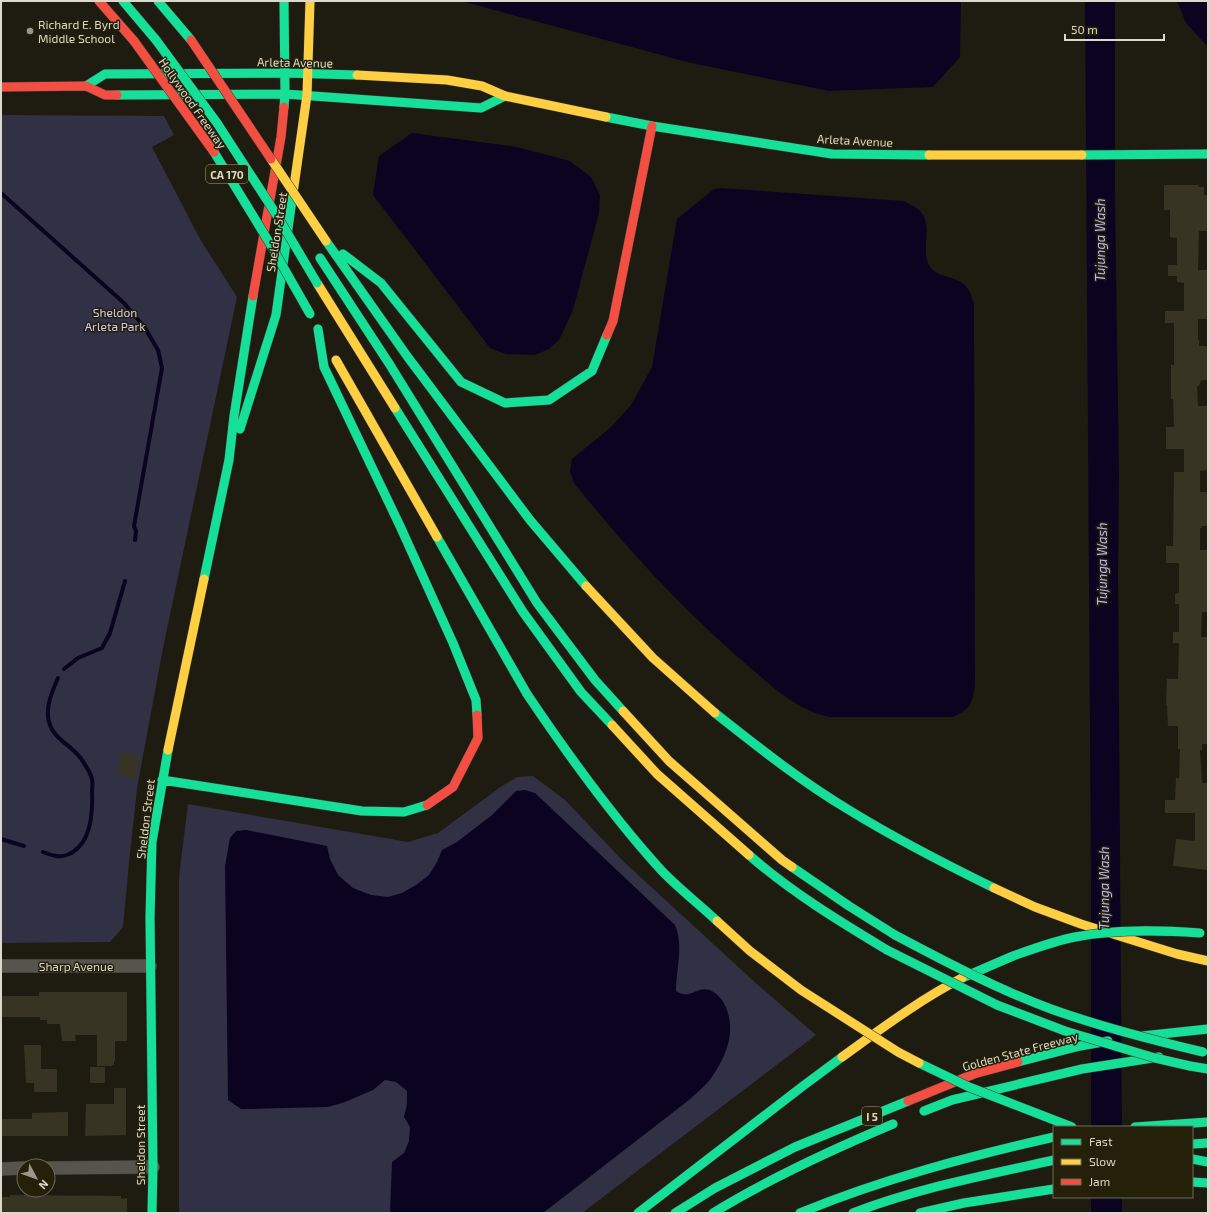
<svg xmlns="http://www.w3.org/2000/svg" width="1209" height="1214" font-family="'Exo 2',sans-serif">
	<rect width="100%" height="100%" fill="#1e1c10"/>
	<path fill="#323045" d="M 1,115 L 164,116 L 174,135 L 152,147 L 200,239 L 237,297 L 163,648 L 137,788 L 129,863 L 123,927 L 110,942 L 1,943 Z
		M 533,776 L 565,800 L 624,862 L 759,986 L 816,1035 L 582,1213 L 179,1213 L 179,877 L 188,804 L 408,842 L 438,833 L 502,786 L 517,777 Z"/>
	<path fill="#0b0421" d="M 461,1 L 961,1 L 960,57 L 933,87 L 829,91 L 691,63 Z
		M 1085,1 L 1115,1 L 1115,196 L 1119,475 L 1118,574 L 1122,1127 L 1091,1127 L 1091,880 Z
		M 1177,1 L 1208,1 L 1208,47 L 1186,23 Z
		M 412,133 L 517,147 L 570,161 L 591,177 L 600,195 L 599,213 L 573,310 L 559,340 L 549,349 L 535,355 L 506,354 L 490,348 L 373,195 L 379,156 Z
		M 721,188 L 904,201 C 909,204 914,206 918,209 C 936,224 918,251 931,268 C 940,279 959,275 968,289 C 971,293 972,299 974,303 L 975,685 C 972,704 971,709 953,717 L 830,717 C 796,710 773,687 747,665 C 683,610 626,548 574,483 L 570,471 L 572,459 L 610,428 L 631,405 L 652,367 L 677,219 L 714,189 Z
		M 525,790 L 535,793 L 675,925 C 684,945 676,969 676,991 C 692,1002 698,981 715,993 C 729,1003 732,1025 729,1040 C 726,1055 717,1070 709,1081 C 703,1088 695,1094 689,1100 L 543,1213 L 390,1213 L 392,1162 L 404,1153 L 409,1141 L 410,1127 L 404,1117 L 407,1104 L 407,1091 L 396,1082 L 385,1080 L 373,1090 L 345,1102 L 328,1107 L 241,1109 L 228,1100 L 225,866 L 230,838 L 236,831 L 246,830 L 327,846 L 330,859 L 338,875 L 353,888 L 371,895 L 388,897 L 402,893 L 416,885 L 429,875 L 437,862 L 442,850 L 457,842 L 492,815 L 516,791 Z
		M 1091,1197 L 1122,1197 L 1122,1213 L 1091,1213 Z"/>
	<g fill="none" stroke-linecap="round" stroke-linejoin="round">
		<path stroke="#0b0421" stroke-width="4" d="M 1,193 L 124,303 L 145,328 L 158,350 L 162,368 L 134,526 L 136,531 L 135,540
			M 64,669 L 78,658 L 102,648 L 110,633 L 125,581
			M 1,839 L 24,846
			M 43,852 C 51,855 59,858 67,855 C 91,846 93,813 92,791 C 92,788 93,783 92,779 C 91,774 87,768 84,763 C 75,746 54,741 49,722 C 45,707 52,692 58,678"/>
	</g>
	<path fill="#373424" d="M 1164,185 L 1198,185 L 1199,187 L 1204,187 L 1204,195 L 1208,195 L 1208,231 L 1199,231 L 1198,270 L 1208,270 L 1208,319 L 1198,319 L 1198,340 L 1199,340 L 1199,346 L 1208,346 L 1208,380 L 1201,380 L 1199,386 L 1197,386 L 1198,406 L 1208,406 L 1208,470 L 1200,471 L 1200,492 L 1208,492 L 1208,526 L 1202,526 L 1202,528 L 1200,528 L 1200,550 L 1208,550 L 1208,612 L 1202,612 L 1201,637 L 1208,637 L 1208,744 L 1202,744 L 1202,750 L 1200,750 L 1202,783 L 1208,783 L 1208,870 L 1173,866 L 1176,839 L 1195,841 L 1195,813 L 1165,813 L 1165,800 L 1175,800 L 1176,778 L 1179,778 L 1180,749 L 1178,749 L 1178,726 L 1168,726 L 1167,705 L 1166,705 L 1167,679 L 1178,679 L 1179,643 L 1173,643 L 1173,632 L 1179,632 L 1179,604 L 1175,604 L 1175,594 L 1179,593 L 1179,563 L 1166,563 L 1166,546 L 1173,546 L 1174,472 L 1184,472 L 1184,449 L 1166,449 L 1166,427 L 1174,427 L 1173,399 L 1171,399 L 1171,365 L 1174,365 L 1174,323 L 1165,323 L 1165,311 L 1184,311 L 1184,283 L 1177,282 L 1177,276 L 1168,276 L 1168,265 L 1177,265 L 1177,238 L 1170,237 L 1170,210 L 1164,210 Z
		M 121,752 L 140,756 L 136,778 L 117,774 Z
		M 39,992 L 127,992 L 127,1041 L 115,1041 L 115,1061 L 114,1061 L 114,1065 L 112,1065 L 112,1066 L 97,1066 L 97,1035 L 75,1035 L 76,1041 L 62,1041 L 60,1024 L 47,1024 L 47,1020 L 40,1020 L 40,1017 L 1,1017 L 1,996 L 39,996 Z
		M 24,1045 L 41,1045 L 41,1069 L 57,1069 L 57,1092 L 34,1092 L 34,1083 L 26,1083 Z
		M 90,1067 L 105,1067 L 105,1083 L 90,1083 Z
		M 114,1088 L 126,1088 L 126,1135 L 85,1136 L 86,1104 L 114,1104 Z
		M 68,1112 L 68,1136 L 1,1136 L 1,1119 L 32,1119 L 32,1113 Z
		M 10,1195 L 121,1196 L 121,1199 L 127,1198 L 127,1213 L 1,1212 L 1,1197 L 10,1197 Z"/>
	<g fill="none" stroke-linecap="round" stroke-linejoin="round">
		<defs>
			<path id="street" d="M 1,966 L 150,966
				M 48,1168 L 153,1167
				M 1,1169 L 24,1168"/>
			<path id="fast" d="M 123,1 L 156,40
				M 158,1 L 191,40
				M 86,86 L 105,74 L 285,73 L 357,75
				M 117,95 L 285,94 L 481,108 L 505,96
				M 284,107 L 285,94 L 284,1
				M 606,117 L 652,126 L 832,154 L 929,155
				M 1082,155 L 1208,154
				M 326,241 L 407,356 L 530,520 L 586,586
				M 343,254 L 381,283 L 461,382 L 505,403 L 549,400 L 592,371 L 607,335
				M 320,258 L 390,365 L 537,603 L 595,680 L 623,711
				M 318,329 L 324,367 L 400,526 L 453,643 L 476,700 L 477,715
				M 395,408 L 523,612 L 581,692 L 612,725
				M 240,429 L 276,315 L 293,193
				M 437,537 L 527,694
				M 204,579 L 229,460 L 234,416 L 253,296
				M 715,713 C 758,747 802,782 849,810 C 896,839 945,864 994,888
				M 162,780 L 362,811 L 404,812 L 427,805
				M 749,855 C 791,892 839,921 887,950
				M 792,867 L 849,906 L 895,935
				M 962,978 L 1013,956
				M 1142,1036 L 1208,1029
				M 1018,1062 L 1080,1046 L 1108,1041
				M 1190,1066 L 1208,1069
				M 924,1111 L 952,1100 L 1082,1069 L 1159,1057
				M 1135,1127 L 1208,1122
				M 1192,1144 L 1208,1143
				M 1192,1159 L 1208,1162
				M 1192,1182 L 1208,1183
				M 152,1213 L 153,1167 L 150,917 L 152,842 L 168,750
				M 638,1213 L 803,1086 L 842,1057
				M 675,1213 L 715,1188 L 795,1147 L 908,1101
				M 713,1213 C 770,1178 831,1150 893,1124
				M 800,1213 C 882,1179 967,1157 1054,1137
				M 853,1213 C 918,1188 986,1175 1054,1160
				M 920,1213 L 964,1203 L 1054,1189"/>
			<path id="slow" d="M 357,75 L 447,80 L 482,86 L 505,96 L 606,117
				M 929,155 L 1082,155
				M 293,193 L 307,95 L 310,1
				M 317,283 L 395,408
				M 336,360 L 437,537
				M 586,586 L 653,658 L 715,713
				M 623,711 L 669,761 L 782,860 L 792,867
				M 612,725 L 657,774 L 749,855
				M 168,750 L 204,579
				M 994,888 L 1035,907 L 1081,924 L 1177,954 L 1208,961
				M 842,1057 C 881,1029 919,1000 962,978"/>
			<path id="jam" d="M 99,1 L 134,41
				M 1,87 L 86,86 L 105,95 L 117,95
				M 253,296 L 281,137 L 284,107
				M 607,335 L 613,321 L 652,126
				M 427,805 L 453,787 L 478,738 L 477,715
				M 908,1101 L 974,1074 L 1018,1062"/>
		</defs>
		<use href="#street" stroke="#3a3830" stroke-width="14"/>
		<use href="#fast" stroke="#3a3830" stroke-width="10"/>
		<use href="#slow" stroke="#3a3830" stroke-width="10"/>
		<use href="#jam" stroke="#3a3830" stroke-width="10"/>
		<use href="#street" stroke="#56544c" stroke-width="13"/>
		<use href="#fast" stroke="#16e098" stroke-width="9"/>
		<use href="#slow" stroke="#ffcf43" stroke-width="9"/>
		<use href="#jam" stroke="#f24e42" stroke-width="9"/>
		<defs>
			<path id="fast-bridge" d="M 156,40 L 217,123 L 276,214 L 317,283
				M 214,152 L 269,242 L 310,314
				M 527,694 C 568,755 611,815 661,870 C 678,888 699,904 717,921
				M 895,935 C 946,962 997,989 1051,1009 C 1101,1027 1152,1040 1203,1052
				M 887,950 L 997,1005 L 1065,1031 L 1155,1058 L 1190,1066
				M 1013,956 C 1033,949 1054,941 1075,937 C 1116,929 1158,930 1200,933
				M 919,1063 L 969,1087 L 1072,1127"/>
			<path id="slow-bridge" d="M 271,159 L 326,241
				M 717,921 L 750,951 L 801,990 L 898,1052 L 919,1063"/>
			<path id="jam-bridge" d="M 191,40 L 271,159
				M 134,41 L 214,152"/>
		</defs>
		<use href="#fast-bridge" stroke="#3a3830" stroke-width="10" stroke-linecap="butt"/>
		<use href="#slow-bridge" stroke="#3a3830" stroke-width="10" stroke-linecap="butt"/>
		<use href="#jam-bridge" stroke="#3a3830" stroke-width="10" stroke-linecap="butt"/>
		<use href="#fast-bridge" stroke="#16e098" stroke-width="9"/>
		<use href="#slow-bridge" stroke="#ffcf43" stroke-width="9"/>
		<use href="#jam-bridge" stroke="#f24e42" stroke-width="9"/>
	</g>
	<circle fill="#99978a" stroke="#24200a" stroke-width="1.5" cx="30" cy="31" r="4"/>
	<g text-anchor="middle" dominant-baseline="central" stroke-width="3" stroke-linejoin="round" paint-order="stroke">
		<g fill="#24200a" stroke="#a4a291" stroke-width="1">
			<rect x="206" y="165" width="42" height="18" rx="3"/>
			<rect x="862" y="1107" width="20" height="18" rx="3"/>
		</g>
		<g font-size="11" font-weight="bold" fill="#dbd9cb">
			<text x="227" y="174">CA 170</text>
			<text x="872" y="1116">I 5</text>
		</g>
		<g font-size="12" fill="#dbd9cb" stroke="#24200a" text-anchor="start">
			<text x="38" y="24">Richard E. Byrd<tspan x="38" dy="14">Middle School</tspan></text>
		</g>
		<g font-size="12" fill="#dbd9cb" stroke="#24200a">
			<text transform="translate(295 62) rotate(1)">Arleta Avenue</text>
			<text transform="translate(193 103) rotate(55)">Hollywood Freeway</text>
			<text transform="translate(855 140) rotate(3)">Arleta Avenue</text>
			<text transform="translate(276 232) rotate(-81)">Sheldon Street</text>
			<text transform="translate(145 819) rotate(-83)">Sheldon Street</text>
			<text x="76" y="966">Sharp Avenue</text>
			<text transform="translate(1020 1051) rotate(-15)">Golden State Freeway</text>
			<text transform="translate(140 1145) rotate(-90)">Sheldon Street</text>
		</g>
		<g font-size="12" fill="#d0cffa" stroke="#24200a">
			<text x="115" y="312">Sheldon<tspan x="115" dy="14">Arleta Park</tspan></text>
		</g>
		<g font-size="13" font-style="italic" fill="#b9b5fc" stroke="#24200a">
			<text transform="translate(1100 240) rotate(-90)">Tujunga Wash</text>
			<text transform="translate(1102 564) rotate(-90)">Tujunga Wash</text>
			<text transform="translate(1104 888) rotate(-90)">Tujunga Wash</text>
		</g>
	</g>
	<rect width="1209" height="1214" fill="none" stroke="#dbd9cb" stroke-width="4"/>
	<rect x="1053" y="1126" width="140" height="72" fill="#24200a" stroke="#6d6a57"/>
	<rect x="1061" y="1139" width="20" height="6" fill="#16e098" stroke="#6d6a57"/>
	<text x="1089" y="1146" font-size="12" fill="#dbd9cb">Fast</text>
	<rect x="1061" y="1159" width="20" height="6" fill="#ffcf43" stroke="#6d6a57"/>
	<text x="1089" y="1166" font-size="12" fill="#dbd9cb">Slow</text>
	<rect x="1061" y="1179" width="20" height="6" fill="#f24e42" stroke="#6d6a57"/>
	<text x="1089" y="1186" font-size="12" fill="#dbd9cb">Jam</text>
	<g transform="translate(36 1178) rotate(131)"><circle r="19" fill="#24200a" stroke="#6d6a57"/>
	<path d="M0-3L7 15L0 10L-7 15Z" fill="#99978a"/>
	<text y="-6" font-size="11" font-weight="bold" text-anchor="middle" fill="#dbd9cb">N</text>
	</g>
	<path d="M1065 34v6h99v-6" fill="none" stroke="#dbd9cb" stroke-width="2"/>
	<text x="1071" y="34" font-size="12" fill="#dbd9cb" stroke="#24200a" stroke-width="3" paint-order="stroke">50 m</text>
</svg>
